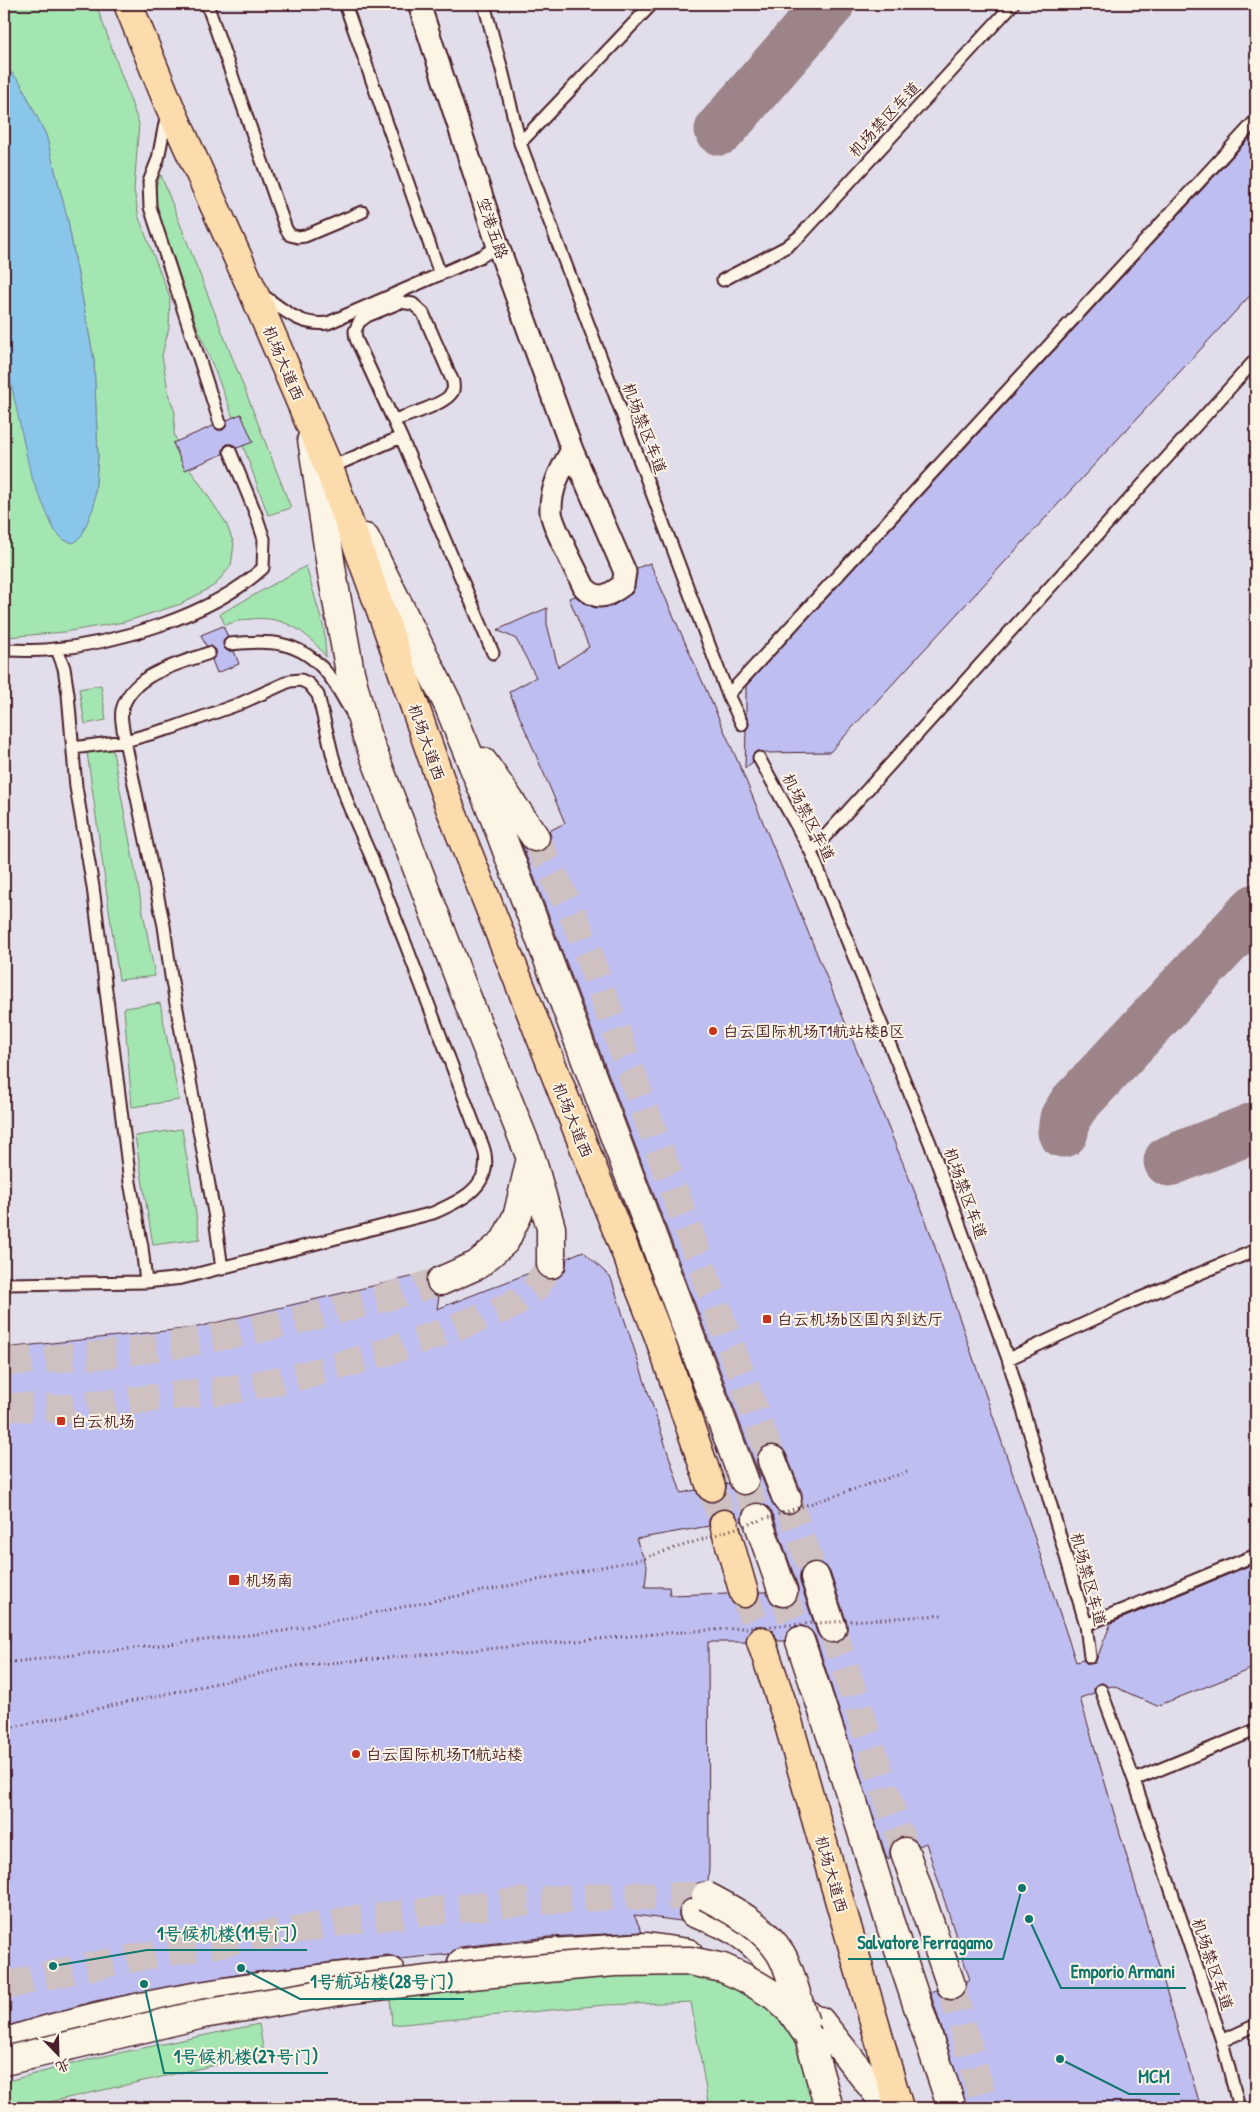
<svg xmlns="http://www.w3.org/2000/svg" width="1260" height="2112" font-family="'Patrick Hand','LXGW WenKai TC',sans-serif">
	<rect width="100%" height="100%" fill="#f0eae7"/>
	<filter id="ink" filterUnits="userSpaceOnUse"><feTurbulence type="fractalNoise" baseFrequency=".02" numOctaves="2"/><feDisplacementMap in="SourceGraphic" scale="10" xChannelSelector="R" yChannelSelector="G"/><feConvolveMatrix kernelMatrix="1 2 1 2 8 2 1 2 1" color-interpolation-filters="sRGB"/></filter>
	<g filter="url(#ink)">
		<path fill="#e1ddea" d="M 4,4 L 1256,4 L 1256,2108 L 4,2108 Z"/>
		<path fill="#a4e6b1" stroke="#77826e" d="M 4,4 L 96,4 L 139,124 L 134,190 L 139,218 L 170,298 L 169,328 L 162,355 L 169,396 L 175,412 L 174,434 L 184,460 L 226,523 L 234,544 L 231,566 L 215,585 L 181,604 L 124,622 L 64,632 L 7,637 L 4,637 L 4,342 L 9,374 L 94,505 L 98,456 L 94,360 L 68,221 L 46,135 L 20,82 L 9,70 L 4,69 Z
			M 161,175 L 291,508 L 268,515 L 227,401 L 195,321 L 160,216 C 155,200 152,190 161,175 Z
			M 306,566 L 324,629 L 326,657 C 300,621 268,610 225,625 L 220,614 Z
			M 101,685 L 106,720 L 85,724 L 79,689 Z
			M 112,747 L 155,976 L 119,980 L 87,752 Z
			M 160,1003 L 179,1100 L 132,1107 L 124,1008 Z
			M 182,1129 L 200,1239 L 153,1245 L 135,1136 Z
			M 678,1972 L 729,1977 L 773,2008 L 794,2031 L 821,2108 L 709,2108 L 691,2002 L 604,2005 L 392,2025 L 390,1995 L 562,1976 Z
			M 259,2024 L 264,2054 L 36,2105 L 36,2108 L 4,2108 L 4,2082 L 95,2058 Z"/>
		<path fill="#8ac5ea" stroke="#70839e" d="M 4,69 L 9,70 L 20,82 L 46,135 L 68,221 L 94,360 L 98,456 L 94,506 L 82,535 L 74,543 L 64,540 L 54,530 L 31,476 L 9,374 L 4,342 Z"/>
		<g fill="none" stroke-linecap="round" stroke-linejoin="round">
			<path stroke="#9d8489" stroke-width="51" d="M 720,130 L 829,4
				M 1063,1132 L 1065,1118 L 1074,1104 L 1256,909
				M 1169,1161 L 1256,1127"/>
		</g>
		<path fill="#bfbef0" stroke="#4a1f2b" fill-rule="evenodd" d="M 1256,131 L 1256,289 L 830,752 L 764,753 L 759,751 L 753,754 L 753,762 L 745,768 L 746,730 L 749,724 L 746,715 L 746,686 Z
			M 241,414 L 253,442 L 237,448 L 231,444 L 227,444 L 223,450 L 223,454 L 185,470 L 173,443 L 213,426 L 218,430 L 223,430 L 227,425 L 227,420 Z
			M 650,563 L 742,771 L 923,1212 L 1032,1530 L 1076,1662 L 1083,1660 L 1088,1664 L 1095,1663 L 1111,1623 L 1256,1563 L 1256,1667 L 1157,1706 L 1113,1686 L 1108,1687 L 1102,1683 L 1095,1686 L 1094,1693 L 1080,1698 L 1201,2108 L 967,2108 L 930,1992 L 936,1990 L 941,1997 L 949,2000 L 956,2000 L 963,1995 L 966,1988 L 966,1981 L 970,1980 L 926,1843 L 919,1846 L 915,1840 L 908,1837 L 899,1837 L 893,1842 L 890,1850 L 890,1858 L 887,1859 L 815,1636 L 810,1629 L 803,1626 L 796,1626 L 789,1630 L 785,1641 L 778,1641 L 772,1630 L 764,1626 L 756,1626 L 750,1630 L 746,1642 L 708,1642 L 709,1867 L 708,1881 L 697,1883 L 692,1889 L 691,1898 L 684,1901 L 679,1908 L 679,1916 L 681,1921 L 634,1915 L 642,1932 L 549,1937 L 460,1947 L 450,1954 L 400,1959 L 388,1955 L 241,1974 L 95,2001 L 4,2027 L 4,1348 L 193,1328 L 428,1273 L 425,1280 L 427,1288 L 431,1293 L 439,1296 L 437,1309 L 537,1270 L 544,1278 L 551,1280 L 558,1278 L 565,1271 L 567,1258 L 583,1251 L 611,1278 L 681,1493 L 696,1490 L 701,1499 L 709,1502 L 716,1502 L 723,1497 L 726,1490 L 726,1484 L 729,1483 L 734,1492 L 742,1495 L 749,1495 L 756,1490 L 759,1483 L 759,1474 L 522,845 L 529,851 L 536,853 L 543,850 L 549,843 L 551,836 L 549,831 L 565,823 L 509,692 L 536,677 L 516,639 L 497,630 L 547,608 L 547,624 L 558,667 L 589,647 L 569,598 L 575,596 L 583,602 L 595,608 L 613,606 L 633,592 L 637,568 ZM 767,1445 L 775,1445 L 782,1448 L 786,1454 L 802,1493 L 802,1501 L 799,1508 L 792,1514 L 784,1514 L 777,1511 L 773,1505 L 757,1466 L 757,1458 L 760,1451 ZM 751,1503 L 760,1503 L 768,1507 L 772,1513 L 798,1587 L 798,1595 L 794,1602 L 788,1607 L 780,1607 L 772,1603 L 767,1592 L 759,1592 L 759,1597 L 755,1604 L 749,1608 L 741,1608 L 733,1604 L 728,1593 L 670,1595 L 669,1587 L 645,1587 L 647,1566 L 636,1539 L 709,1526 L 709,1520 L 712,1514 L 720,1509 L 728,1509 L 735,1513 L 739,1521 L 742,1521 L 742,1515 L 745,1508 ZM 811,1562 L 819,1562 L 826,1566 L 830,1572 L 847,1623 L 847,1631 L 844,1638 L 836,1643 L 828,1643 L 821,1639 L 817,1633 L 800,1582 L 800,1574 L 803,1567 Z
			M 223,626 L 228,637 L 223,641 L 224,648 L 227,651 L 234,651 L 239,664 L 217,673 L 212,660 L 216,655 L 216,650 L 211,646 L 206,646 L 201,635 Z"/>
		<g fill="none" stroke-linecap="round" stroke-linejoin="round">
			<path stroke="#cfc1c1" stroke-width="28" stroke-dasharray="28 14" stroke-linecap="butt" d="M 535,837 L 577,924 L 772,1460
				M 4,1362 C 44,1359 85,1357 125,1352 C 232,1338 338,1312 441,1281
				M 4,1406 L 58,1409 L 235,1389 L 306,1375 L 377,1355 L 441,1333 L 512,1305 L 535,1288 L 551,1264
				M 744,1480 L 757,1518
				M 787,1499 L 815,1577
				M 783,1592 L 800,1641
				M 832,1628 L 905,1852
				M 951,1985 L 985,2108
				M 4,1986 L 72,1970 L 145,1956 L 357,1919 L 531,1901 L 614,1896 L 706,1896"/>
			<path stroke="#cfc1c1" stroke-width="28" stroke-dasharray="28 14" stroke-linecap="butt" d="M 711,1487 L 724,1524
				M 744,1593 L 761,1641"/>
			<defs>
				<path id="lane" d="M 207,4 L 286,229 L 290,235 L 298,237 L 305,236 L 362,212
					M 345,4 L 440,274
					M 484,4 L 502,70 L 520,143 L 728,695 L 742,724
					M 167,113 L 158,159 L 149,182 L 150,207 L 220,423
					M 520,143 L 652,4
					M 723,280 L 786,247 L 800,236 L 1013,4
					M 261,294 C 283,309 300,327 328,323 L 482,256 L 498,246
					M 401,437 L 493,653
					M 329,468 L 401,437 L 356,339 L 355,331 L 359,322 L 367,316 L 401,302 L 413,304 L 423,313 L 453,382 C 453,385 454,388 453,390 C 450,403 406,416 394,420
					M 230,644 C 269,640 299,640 326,672 C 336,683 343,699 351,711
					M 57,649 L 64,668 L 68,694 L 76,787 L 93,887 L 130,1182 L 142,1247 L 146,1282
					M 4,650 C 18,650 32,651 46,650 C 115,644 211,616 263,568 L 264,539 L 255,512 L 230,451
					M 209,653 C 177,665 132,673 122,710 C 120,719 124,732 125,741 L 164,926 L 171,976 L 215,1218 L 222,1269
					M 728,695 L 1256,120
					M 759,758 L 811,852 L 930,1143 L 1008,1359 L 1086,1625 L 1090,1657
					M 811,852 L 1256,359
					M 4,1284 L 146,1282 L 182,1278 L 433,1213 C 458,1202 491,1188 485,1154 C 484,1147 480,1139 477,1132 L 406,945 L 370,854 L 348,804 L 333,757 L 318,695 L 309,684 L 301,680 L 290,681 L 239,704 L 172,728 L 125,741 L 73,748
					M 1008,1359 L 1131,1302 L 1256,1250
					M 1086,1625 L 1256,1555
					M 1101,1690 L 1134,1780 L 1222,2041 L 1239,2108
					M 1134,1780 L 1256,1730
					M 1222,2041 L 1256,2025"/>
				<path id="street" d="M 419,4 L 498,246 L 572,450 L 625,572 L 623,585 C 608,596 598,602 584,587 C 577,572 552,525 551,512 C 550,489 561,469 572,450"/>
				<path id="secondary" d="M 312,439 L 332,573 L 350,672 L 366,734 L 463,988 L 531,1158 L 518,1214 L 505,1241 L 477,1265 L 441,1281
					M 365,538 L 448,704 L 497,824 L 744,1480
					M 483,762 L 535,837
					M 532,1161 L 551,1228 L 551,1264
					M 772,1460 L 787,1499
					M 757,1518 L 783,1592
					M 815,1577 L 832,1628
					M 800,1641 L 852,1799 L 889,1920 L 952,2108
					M 905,1852 L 951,1985
					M 694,1913 C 742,1927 759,1947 790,1984
					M 462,1963 L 551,1953 L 647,1947 L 688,1953
					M 791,2000 L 831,2035
					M 820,2021 L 889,2108
					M 809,2037 L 829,2108
					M 4,2043 C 129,2002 260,1985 390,1971"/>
				<path id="highway" d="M 128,4 L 169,105 L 252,289 L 329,468 L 387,627 L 449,805 L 658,1334 L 711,1487
					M 724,1524 L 744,1593
					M 761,1641 L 787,1718 L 899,2108"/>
			</defs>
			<use href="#lane" stroke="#4a1f2b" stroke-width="15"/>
			<use href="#street" stroke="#4a1f2b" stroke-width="25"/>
			<use href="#secondary" stroke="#4a1f2b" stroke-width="31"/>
			<use href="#highway" stroke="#4a1f2b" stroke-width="31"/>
			<use href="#lane" stroke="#fcf5e5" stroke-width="11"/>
			<use href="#street" stroke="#fcf5e5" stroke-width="21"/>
			<use href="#secondary" stroke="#fcf5e5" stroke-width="28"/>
			<use href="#highway" stroke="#fcdcac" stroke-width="28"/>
			<defs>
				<path id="secondary-bridge" d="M 706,1896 C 734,1911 764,1926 781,1954 C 793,1975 797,2001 805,2023
					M 4,2061 L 203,2014 L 352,1989 L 471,1975 L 614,1962 L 690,1961 L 723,1968 L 745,1978 L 775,1996 L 792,2012 L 809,2037"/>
			</defs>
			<use href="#secondary-bridge" stroke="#4a1f2b" stroke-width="31" stroke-linecap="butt"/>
			<path stroke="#4a1f2b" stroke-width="3" stroke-dasharray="1 4" stroke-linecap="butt" d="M 4,1663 L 283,1631 L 642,1559 L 907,1472
				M 4,1729 L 295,1666 L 665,1633 L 942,1615"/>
			<use href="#secondary-bridge" stroke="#fcf5e5" stroke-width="28"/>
		</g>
	</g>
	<g fill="#c8321e" stroke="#fcf5e5" stroke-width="2">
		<circle cx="713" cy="1031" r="5"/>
		<rect x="762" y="1314" width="10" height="10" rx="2.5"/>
		<rect x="56" y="1416" width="10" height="10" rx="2.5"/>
		<rect x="228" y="1574" width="12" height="12" rx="2.5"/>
		<circle cx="356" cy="1754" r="5"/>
	</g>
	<g text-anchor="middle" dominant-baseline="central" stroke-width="4" stroke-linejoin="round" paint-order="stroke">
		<g font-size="16" fill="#4a1f2b" stroke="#fcf5e5">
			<text transform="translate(884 119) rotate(-47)">机场禁区车道</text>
			<text transform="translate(493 228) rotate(71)">空港五路</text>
			<text transform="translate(284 363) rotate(67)">机场大道西</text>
			<text transform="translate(645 428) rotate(69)">机场禁区车道</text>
			<text transform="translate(427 742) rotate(71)">机场大道西</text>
			<text transform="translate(809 817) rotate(63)">机场禁区车道</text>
			<text transform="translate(573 1120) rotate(68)">机场大道西</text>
			<text transform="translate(966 1193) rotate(70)">机场禁区车道</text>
			<text transform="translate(1089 1579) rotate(75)">机场禁区车道</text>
			<text transform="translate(832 1874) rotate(74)">机场大道西</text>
			<text transform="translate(1213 1964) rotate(71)">机场禁区车道</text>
		</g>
		<g font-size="16" fill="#4a1f2b" stroke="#fcf5e5" text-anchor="start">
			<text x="723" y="1031">白云国际机场T1航站楼B区</text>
			<text x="777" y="1319">白云机场b区国内到达厅</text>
			<text x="71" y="1421">白云机场</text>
			<text x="245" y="1580">机场南</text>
			<text x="366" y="1754">白云国际机场T1航站楼</text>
		</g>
	</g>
	<path fill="none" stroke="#0f766e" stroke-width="2" d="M53 1966L147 1950H307M1022 1888L1003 1959H848M1029 1919L1061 1988H1186M241 1968L300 1999H464M144 1984L164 2073H328M1060 2059L1129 2094H1180"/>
	<g fill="#0f766e" stroke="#fcf5e5" stroke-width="2">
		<circle cx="53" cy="1966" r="5"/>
		<circle cx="1022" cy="1888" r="5"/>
		<circle cx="1029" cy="1919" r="5"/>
		<circle cx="241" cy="1968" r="5"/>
		<circle cx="144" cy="1984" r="5"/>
		<circle cx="1060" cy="2059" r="5"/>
	</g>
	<g font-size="18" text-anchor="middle" font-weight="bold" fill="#0f766e" stroke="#fcf5e5" stroke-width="4" stroke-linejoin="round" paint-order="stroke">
		<text x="227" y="1940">1号候机楼(11号门)</text>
		<text x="925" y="1949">Salvatore Ferragamo</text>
		<text x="1123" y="1978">Emporio Armani</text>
		<text x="382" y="1988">1号航站楼(28号门)</text>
		<text x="246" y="2063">1号候机楼(27号门)</text>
		<text x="1154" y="2083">MCM</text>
	</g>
	<rect width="1260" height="2112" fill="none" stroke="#fcf5e5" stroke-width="20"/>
	<rect x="10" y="10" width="1240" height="2092" fill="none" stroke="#4a1f2b" stroke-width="2" filter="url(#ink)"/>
	<g transform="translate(58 2054) rotate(157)" stroke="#fcf5e5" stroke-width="4" paint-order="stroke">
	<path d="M0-4L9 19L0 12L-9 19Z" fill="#4a1f2b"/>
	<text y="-8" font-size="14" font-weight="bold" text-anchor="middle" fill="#4a1f2b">北</text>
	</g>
</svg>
